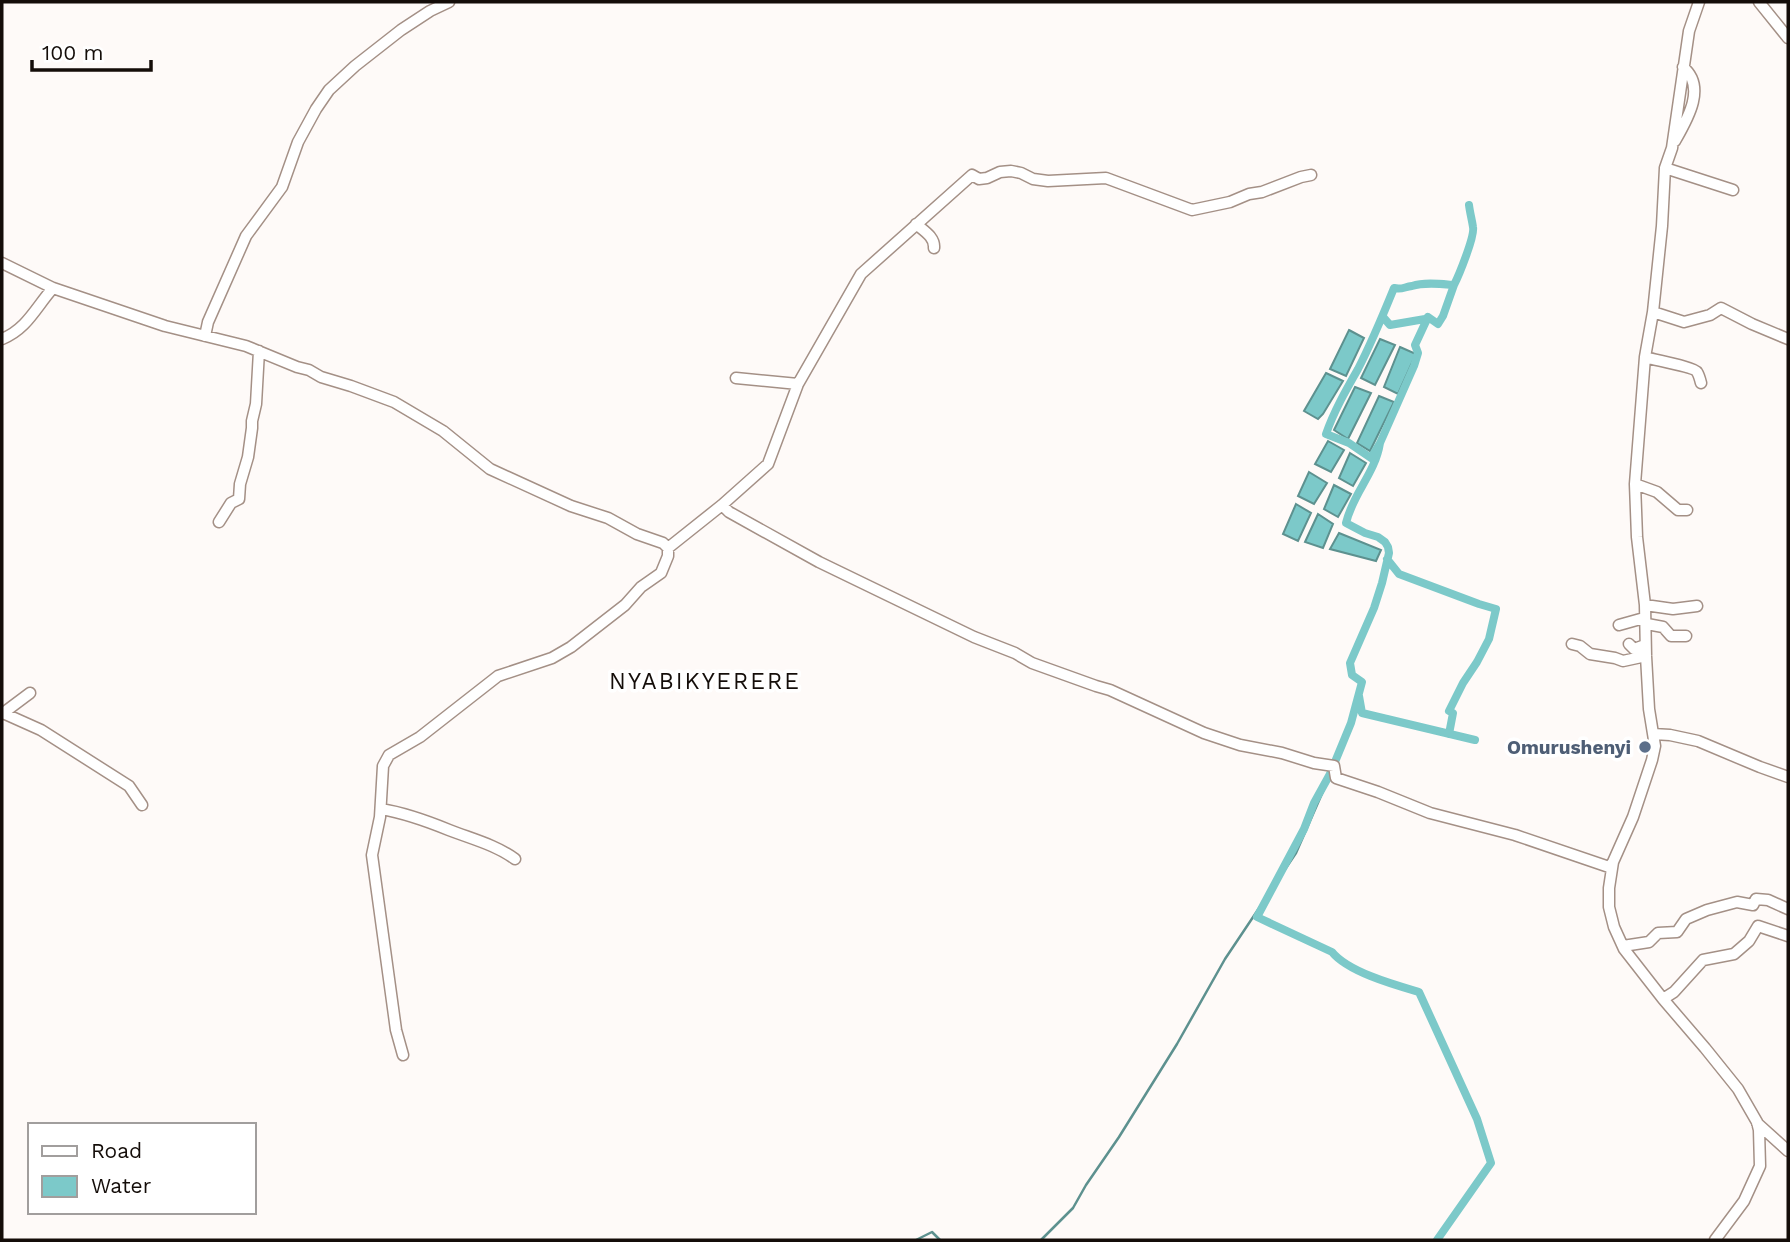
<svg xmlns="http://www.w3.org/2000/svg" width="1790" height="1242" font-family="'Work Sans',sans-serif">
	<rect width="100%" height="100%" fill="#fefaf8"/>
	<path fill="#7cc9c9" stroke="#5d918f" stroke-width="2" d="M 1349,330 L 1364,338 L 1346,376 L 1330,369 Z
		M 1380,339 L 1395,345 L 1375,385 L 1361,378 Z
		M 1400,347 L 1416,354 L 1398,394 L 1384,387 Z
		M 1326,373 L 1343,381 L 1323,414 L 1318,419 L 1304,411 Z
		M 1355,387 L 1371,393 L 1348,439 L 1334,430 Z
		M 1379,396 L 1394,402 L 1370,451 L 1357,443 Z
		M 1328,441 L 1344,450 L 1331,472 L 1315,464 Z
		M 1350,453 L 1366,463 L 1353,486 L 1339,478 Z
		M 1309,472 L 1327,483 L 1314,504 L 1298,496 Z
		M 1334,485 L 1351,494 L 1338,517 L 1324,509 Z
		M 1296,504 L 1311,513 L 1298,541 L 1283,534 Z
		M 1318,514 L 1333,524 L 1323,548 L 1305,542 Z
		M 1339,533 L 1381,550 L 1376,561 L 1330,549 Z"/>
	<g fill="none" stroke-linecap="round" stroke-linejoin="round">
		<path stroke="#5d918f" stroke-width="2.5" d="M 916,1240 L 932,1232 L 940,1240
			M 1041,1240 L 1073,1208 L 1086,1185 L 1119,1137 L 1177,1044 L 1225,959 L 1296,853 L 1324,789"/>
		<path stroke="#7cc9c9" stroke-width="8" d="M 1383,317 L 1390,325 L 1425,319 L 1428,317 L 1438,324 L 1443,316 L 1454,285
			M 1380,443 L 1414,366 L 1418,353 L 1415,345 L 1428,317
			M 1387,559 L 1399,574 L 1479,604 L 1496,609 L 1489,639 L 1477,662 L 1463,683 L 1449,711 L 1453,713 L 1449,734
			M 1359,696 L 1362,713 L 1475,740
			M 1437,1240 L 1491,1163 L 1477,1119 L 1419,992 C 1395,985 1348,972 1332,952 L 1257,917 L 1304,829 L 1314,803 L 1330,774 L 1351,723 L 1362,682 L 1352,675 L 1350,663 L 1374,608 L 1382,583 L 1389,553 L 1388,547 L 1385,542 L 1378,537 L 1365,533 L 1346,523 C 1353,493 1375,474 1380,443 L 1371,458 L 1349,443 L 1326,434 C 1334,411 1346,390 1358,369 C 1372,342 1383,315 1394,288 C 1402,290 1404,287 1412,286 C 1424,282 1441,284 1454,285 C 1459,275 1475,236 1473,227 C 1472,220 1470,213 1469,205"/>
		<defs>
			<path id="minor" d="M 1699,2 L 1689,31 L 1672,148 L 1665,168 L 1662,226 L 1653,312 L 1645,357 L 1635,484 L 1637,537 L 1645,605 L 1646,656 L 1649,709 L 1655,746 L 1652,760 L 1633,817 L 1613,862 L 1609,888 L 1609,907 L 1614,927 L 1624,949 L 1663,999 L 1705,1048 L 1738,1089 L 1757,1122 L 1759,1130 L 1760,1166 L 1744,1201 L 1715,1240
				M 1759,2 L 1788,38
				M 1675,141 C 1687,120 1707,87 1683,67
				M 1665,168 L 1733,190
				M 916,224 C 924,231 935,237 934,248
				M 2,263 L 53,288 L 165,326 L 246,346 L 297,367 L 309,370 L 321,377 L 351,386 L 394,402 L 443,431 L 490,469 L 571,506 L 608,518 L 637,534 L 663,543 L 668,548 L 668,556 L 661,573 L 641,587 L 625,605 L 571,647 L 552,658 L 498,676 L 420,737 L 389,755 L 383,766 L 380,817 L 372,855 L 396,1030 L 403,1055
				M 1653,312 L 1684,322 L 1710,315 L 1721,308 L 1752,324 L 1788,339
				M 205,336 L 208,322 L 246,236 L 282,187 L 298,142 L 316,109 L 329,90 L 355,66 L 401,30 L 430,11 L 449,2
				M 2,339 C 27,329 36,307 53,288
				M 1645,357 C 1654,360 1694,367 1697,372 C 1699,375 1700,379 1701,383
				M 736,378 L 798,384
				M 1635,484 L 1657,492 L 1678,510 L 1687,510
				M 722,505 L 729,512 L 819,562 L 974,637 L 1015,653 L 1032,663 L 1096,686 L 1110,690 L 1204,733 L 1240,745 L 1282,753 L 1314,763 L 1334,766 L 1336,778 L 1378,792 L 1430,813 L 1515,835 L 1609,867 L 1613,862
				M 219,522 L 231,503 L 239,499 L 240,484 L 248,457 L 252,428 L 252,421 L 256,404 L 259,351
				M 668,548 L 722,505 L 768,464 L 798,384 L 861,274 L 972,175 L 979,179 L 987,178 L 1000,172 L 1011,171 L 1021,173 L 1033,179 L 1048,181 L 1106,178 L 1192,210 L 1230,202 L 1249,194 L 1262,192 L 1301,177 L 1311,175
				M 1645,605 L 1673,609 L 1697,606
				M 1619,625 L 1644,618 L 1647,624 L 1663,627 L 1671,636 L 1686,636
				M 1572,644 L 1580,646 L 1590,654 L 1615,658 L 1623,661 L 1646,656
				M 1629,644 L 1634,649 L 1645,645
				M 3,713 L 41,730 L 129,786 L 142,805
				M 2,714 L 30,693
				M 1653,734 L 1670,735 L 1698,741 L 1760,767 L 1788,777
				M 381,809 C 405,813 427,821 449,830 C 472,839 496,845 515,859
				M 1623,946 L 1649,942 L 1658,933 L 1677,932 L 1686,919 L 1707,910 L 1737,902 L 1753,905 L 1756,899 L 1768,900 L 1788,909
				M 1663,999 L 1674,992 L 1703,960 L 1734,954 L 1749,941 L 1758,926 L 1788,936
				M 1757,1123 L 1788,1151"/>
		</defs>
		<use href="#minor" stroke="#a49086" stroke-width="13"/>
		<use href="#minor" stroke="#fff" stroke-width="10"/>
	</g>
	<circle fill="#5c6f8a" stroke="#fff" stroke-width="2.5" cx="1645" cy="747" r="7"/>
	<g text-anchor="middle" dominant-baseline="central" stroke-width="7" stroke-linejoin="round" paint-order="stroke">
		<g font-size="19" font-weight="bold" fill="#4e5e75" stroke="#fff" text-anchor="end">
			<text x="1631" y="747">Omurushenyi</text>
		</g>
		<g font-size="23" letter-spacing="2" fill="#140d09" stroke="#fff">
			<text x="705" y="681">NYABIKYERERE</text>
		</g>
	</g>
	<rect width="1790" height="1242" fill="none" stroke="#140d09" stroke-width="7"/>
	<rect x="28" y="1123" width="228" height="91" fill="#ffffff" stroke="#a19e9d" stroke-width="2"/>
	<rect x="42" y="1146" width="35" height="10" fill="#ffffff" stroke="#a19e9d" stroke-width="2"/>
	<text x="91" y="1158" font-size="21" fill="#140d09">Road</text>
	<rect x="42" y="1176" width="35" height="21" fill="#7cc9c9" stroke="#a19e9d" stroke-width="2"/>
	<text x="91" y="1193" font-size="21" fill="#140d09">Water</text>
	<path d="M32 60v10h119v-10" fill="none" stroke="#140d09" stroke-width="3.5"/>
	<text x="42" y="60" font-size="21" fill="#140d09" stroke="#ffffff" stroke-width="5" paint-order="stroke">100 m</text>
</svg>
